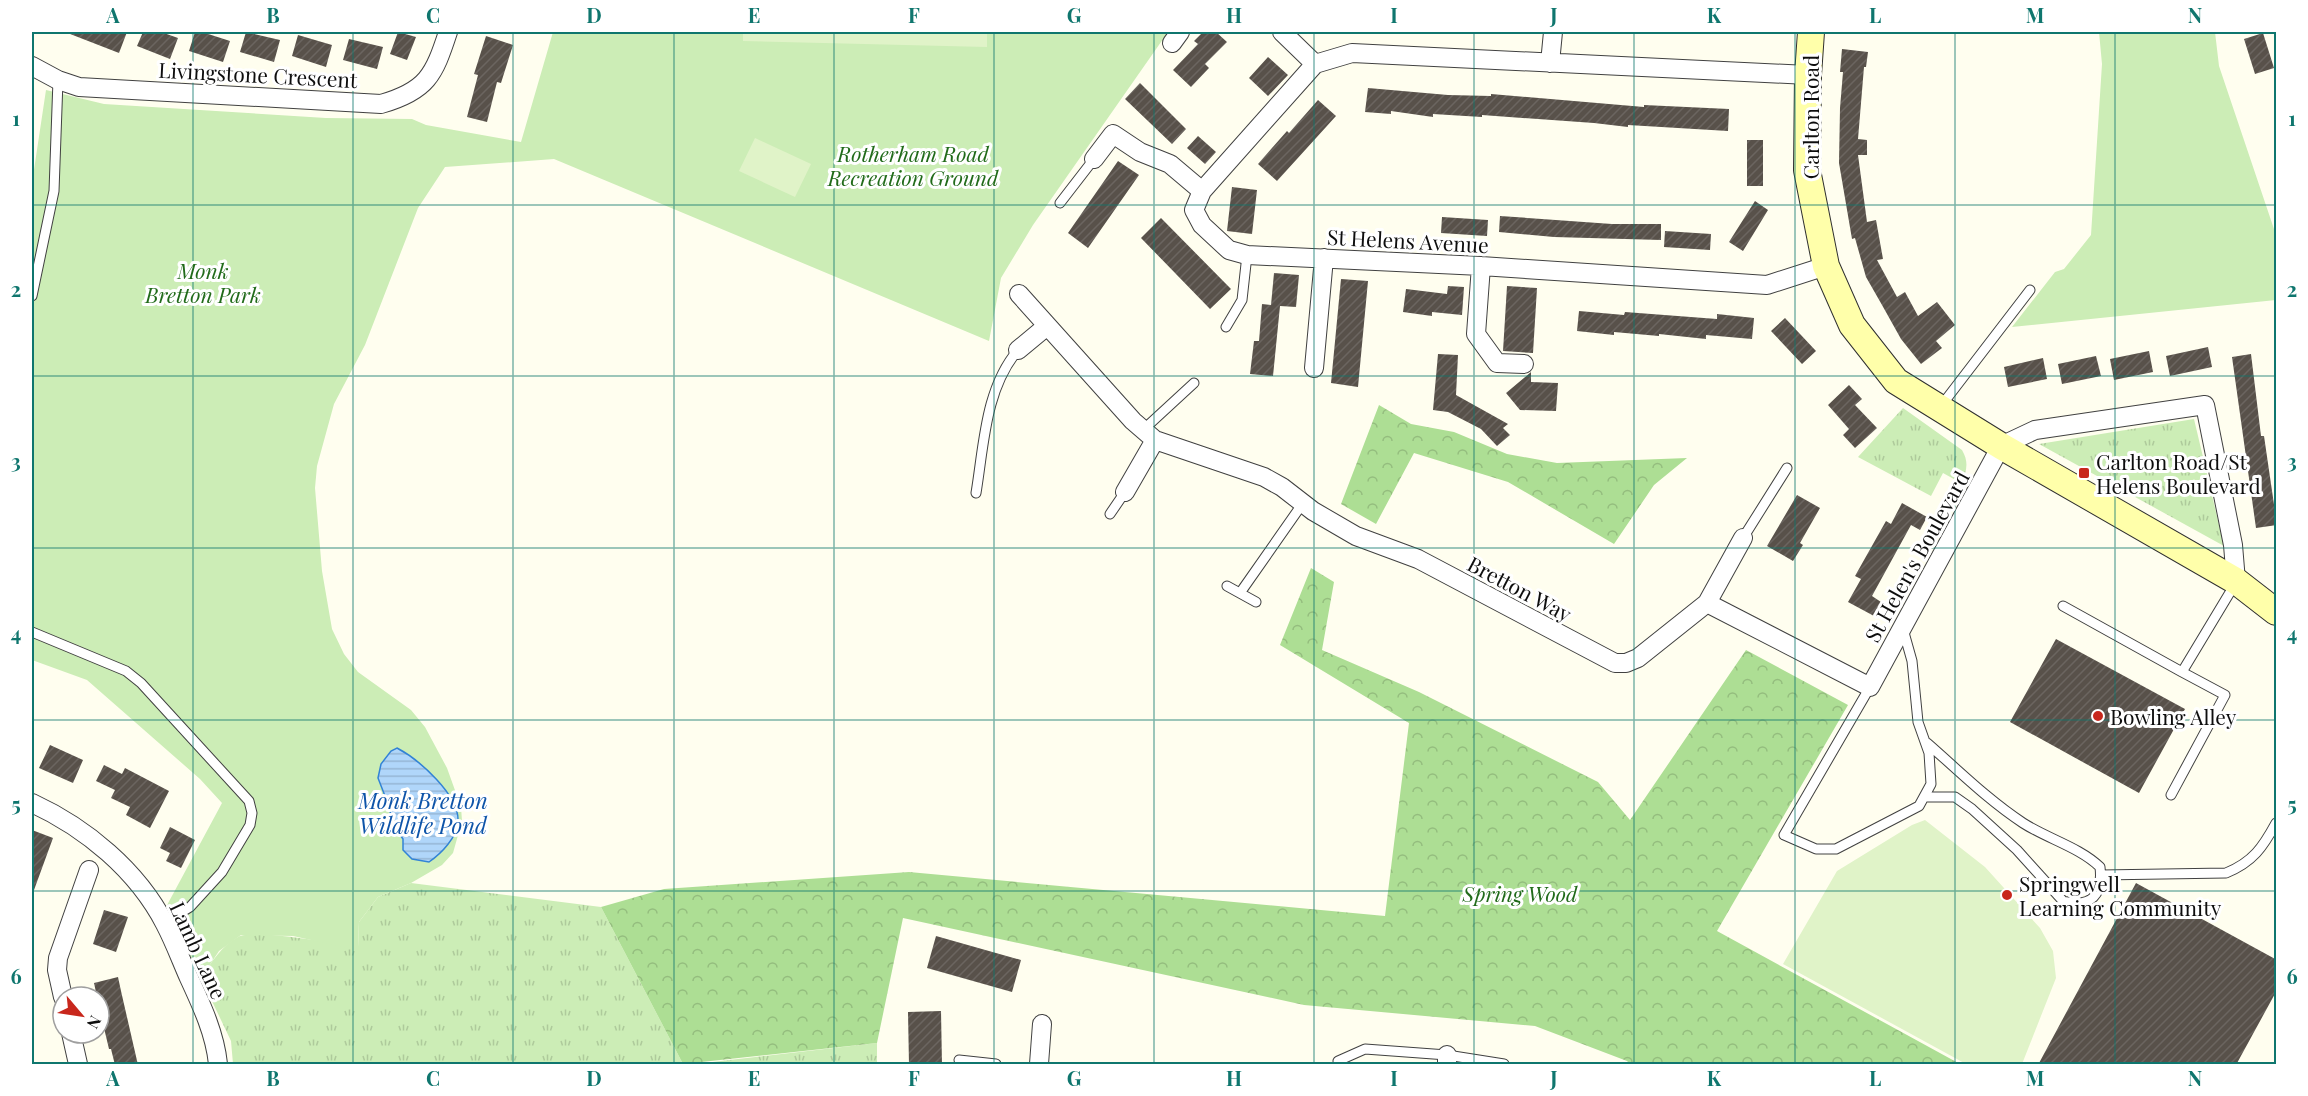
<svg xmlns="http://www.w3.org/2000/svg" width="2308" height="1096" font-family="'Playfair Display',serif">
	<defs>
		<pattern id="grass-tufts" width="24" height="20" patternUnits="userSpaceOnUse" patternTransform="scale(1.5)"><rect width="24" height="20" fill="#ccedb6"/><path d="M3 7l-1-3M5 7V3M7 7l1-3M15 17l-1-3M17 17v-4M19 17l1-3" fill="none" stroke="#aeca9b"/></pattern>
		<pattern id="forest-crowns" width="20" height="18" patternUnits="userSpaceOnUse" patternTransform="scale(1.5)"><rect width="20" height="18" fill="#adde94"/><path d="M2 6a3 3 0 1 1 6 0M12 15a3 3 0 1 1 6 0" fill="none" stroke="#94bd7e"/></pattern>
		<pattern id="water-rules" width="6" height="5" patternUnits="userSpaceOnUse" patternTransform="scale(1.5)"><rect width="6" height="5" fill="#b0d6fa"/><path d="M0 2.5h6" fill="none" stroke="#96b6d5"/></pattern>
		<pattern id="building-hatch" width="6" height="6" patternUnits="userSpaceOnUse" patternTransform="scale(1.5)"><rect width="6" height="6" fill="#58514a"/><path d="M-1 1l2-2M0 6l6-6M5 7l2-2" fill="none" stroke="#6b6560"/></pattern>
	</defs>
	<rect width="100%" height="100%" fill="#fffeef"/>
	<path fill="url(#grass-tufts)" d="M 1903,408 L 1962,450 C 1969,462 1967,471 1961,483 L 1943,473 L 1931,496 L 1858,457 Z
		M 2194,419 L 2224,546 L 2039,444 Z
		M 411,883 L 601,907 L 683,1064 L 233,1064 L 231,1041 L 201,978 C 212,962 221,946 238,937 C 253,928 337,944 358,947 L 359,922 L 378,897 Z
		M 877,1043 L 877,1064 L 695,1064 Z"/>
	<path fill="url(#forest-crowns)" d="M 1379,405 L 1411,424 L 1454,432 L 1507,454 L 1557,463 L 1687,458 L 1654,485 L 1614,544 L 1508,482 L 1414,453 L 1376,524 L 1341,504 Z
		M 1311,568 L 1334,582 L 1322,650 L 1419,692 L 1598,782 L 1630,820 L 1746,650 L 1848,705 L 1717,931 L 1960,1064 L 1630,1064 L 1627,1061 L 1535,1026 L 1304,1005 L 903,918 L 877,1043 L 683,1064 L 601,907 L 664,889 L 909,872 L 1385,916 L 1409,723 L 1280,645 Z"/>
	<path fill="#ccedb6" d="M 553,32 L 1168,32 L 1033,225 L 1001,278 L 989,341 L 554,159 L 445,167 L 418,208 L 365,345 L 334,404 L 317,466 L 315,488 L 322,571 L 332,629 L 344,654 L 358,672 L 411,710 L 425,727 L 447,768 L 461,807 L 462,821 L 453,853 L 442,865 L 411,883 L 378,897 L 359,922 L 358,947 L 356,950 L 293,936 L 241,935 L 219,951 L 201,978 L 166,907 L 222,803 L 200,779 L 87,680 L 32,660 L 32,183 L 46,90 L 104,104 L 326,118 L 412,119 L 426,125 L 521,142 Z
		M 2099,32 L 2215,32 L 2219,66 L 2276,235 L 2276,300 L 2012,327 L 2055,272 L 2064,269 L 2091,235 L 2102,64 Z"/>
	<path fill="#e0f3c8" d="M 743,32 L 987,32 L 987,47 L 743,41 Z
		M 755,138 L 811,164 L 795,197 L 739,171 Z
		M 1925,820 L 1985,867 L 2040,928 L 2053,951 L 2056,978 L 2022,1064 L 1966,1064 L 1783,964 L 1837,871 L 1912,825 Z"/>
	<path fill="url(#water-rules)" stroke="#3283d6" stroke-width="1.5" d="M 397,748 C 418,759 460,795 458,822 C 457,837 442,853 429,862 L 412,859 L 403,850 L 403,839 L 391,822 L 390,809 L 378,778 L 381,764 L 391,751 Z"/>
	<path fill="url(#building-hatch)" d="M 65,32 L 127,32 L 119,53 Z
		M 143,32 L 161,32 L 178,38 L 170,59 L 137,46 Z
		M 195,32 L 202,32 L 230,41 L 223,62 L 189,51 Z
		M 246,32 L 280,40 L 274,62 L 240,52 Z
		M 398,32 L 416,37 L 407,60 L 390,54 Z
		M 1203,32 L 1216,32 L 1227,42 L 1205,64 L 1209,68 L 1191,87 L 1173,70 L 1198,44 L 1194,41 Z
		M 2263,33 L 2274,68 L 2255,74 L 2244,39 Z
		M 298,35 L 332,45 L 326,67 L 292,56 Z
		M 486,36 L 513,45 L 501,83 L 497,82 L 487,122 L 467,117 L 478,75 L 474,74 Z
		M 349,39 L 383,47 L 377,69 L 343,60 Z
		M 1842,49 L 1868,52 L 1866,67 L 1864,67 L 1858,139 L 1867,140 L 1867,155 L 1858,155 L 1867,222 L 1876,220 L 1883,259 L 1877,260 L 1897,297 L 1905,292 L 1918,316 L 1937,302 L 1955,325 L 1936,341 L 1942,348 L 1921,364 L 1901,339 L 1882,305 L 1866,277 L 1855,238 L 1852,239 L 1839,163 L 1840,108 L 1843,72 L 1840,72 Z
		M 1268,57 L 1288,75 L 1268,96 L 1249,78 Z
		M 1140,83 L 1186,129 L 1172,144 L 1125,99 Z
		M 1368,88 L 1448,95 L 1491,96 L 1491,94 L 1527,97 L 1644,107 L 1644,105 L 1729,109 L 1728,131 L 1628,125 L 1628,127 L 1594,123 L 1482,115 L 1482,117 L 1433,114 L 1433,117 L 1391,111 L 1391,114 L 1365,112 Z
		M 1318,100 L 1336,116 L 1277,181 L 1258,164 L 1287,131 L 1289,133 Z
		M 1198,136 L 1216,152 L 1205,164 L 1187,148 Z
		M 1747,140 L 1763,140 L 1763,186 L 1747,186 Z
		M 1118,161 L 1139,175 L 1088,248 L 1068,233 Z
		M 1232,187 L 1257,190 L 1252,234 L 1227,231 Z
		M 1755,201 L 1768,210 L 1743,251 L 1729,242 Z
		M 1500,216 L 1612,224 L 1661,224 L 1661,240 L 1554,237 L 1499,232 Z
		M 1442,217 L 1488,220 L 1487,236 L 1441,233 Z
		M 1161,218 L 1231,289 L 1210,309 L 1141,238 Z
		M 1665,231 L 1711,234 L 1710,250 L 1664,247 Z
		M 1274,273 L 1299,275 L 1296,307 L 1280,306 L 1273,376 L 1250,374 L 1254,341 L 1259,341 L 1262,304 L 1271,305 Z
		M 1341,279 L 1368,281 L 1358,387 L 1331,383 Z
		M 1448,286 L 1464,287 L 1462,315 L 1432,312 L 1432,316 L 1403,312 L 1406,289 L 1447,294 Z
		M 1507,286 L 1537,288 L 1533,353 L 1503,351 Z
		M 1579,311 L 1624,315 L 1625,312 L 1717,319 L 1717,314 L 1754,318 L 1752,339 L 1706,335 L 1706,339 L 1659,334 L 1659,336 L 1614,332 L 1614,335 L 1577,331 Z
		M 1785,318 L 1816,351 L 1802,364 L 1771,331 Z
		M 2208,347 L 2212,367 L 2170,376 L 2166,356 Z
		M 2149,351 L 2153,372 L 2114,380 L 2110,359 Z
		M 1438,354 L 1458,355 L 1456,395 L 1508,424 L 1503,428 L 1510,435 L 1497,446 L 1481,429 L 1448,412 L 1433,410 Z
		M 2251,354 L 2261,436 L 2264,436 L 2277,525 L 2256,528 L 2232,357 Z
		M 2096,356 L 2101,376 L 2062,384 L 2058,364 Z
		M 2043,358 L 2047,379 L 2008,387 L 2004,367 Z
		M 1531,372 L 1531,382 L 1558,383 L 1556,411 L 1520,410 L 1506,393 Z
		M 1849,385 L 1862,399 L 1855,405 L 1877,428 L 1855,448 L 1843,435 L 1849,429 L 1828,405 Z
		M 1797,495 L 1820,508 L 1800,543 L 1803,545 L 1793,561 L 1767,546 Z
		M 1902,503 L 1927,517 L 1920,530 L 1911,525 L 1872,596 L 1881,602 L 1874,616 L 1848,602 L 1861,579 L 1855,576 L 1886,521 L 1891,524 Z
		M 2056,639 L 2185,709 L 2139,793 L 2010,722 Z
		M 50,745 L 83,760 L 73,783 L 39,768 Z
		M 104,765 L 122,774 L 125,768 L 169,791 L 150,828 L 126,815 L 130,807 L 111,798 L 115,790 L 96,781 Z
		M 170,827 L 195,840 L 181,868 L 166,861 L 170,853 L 160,848 Z
		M 32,830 L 53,838 L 34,890 L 32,890 Z
		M 2136,883 L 2277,960 L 2277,990 L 2236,1065 L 2038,1065 Z
		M 104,910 L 128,917 L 116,952 L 93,944 Z
		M 936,936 L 1021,960 L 1012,992 L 927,968 Z
		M 118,977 L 121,991 L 138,1065 L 115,1065 L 111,1049 L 109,1049 L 99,1007 L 99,997 L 97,997 L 94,983 Z
		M 941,1011 L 942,1065 L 909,1065 L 908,1012 Z"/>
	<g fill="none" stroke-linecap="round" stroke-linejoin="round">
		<defs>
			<path id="service" d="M 1060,203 L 1094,159
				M 32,296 L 54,191 L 58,80
				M 1226,327 L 1242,300 L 1247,255
				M 1941,406 L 2030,290
				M 1143,430 L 1194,383
				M 976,493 C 984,445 985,389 1018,350
				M 1110,514 L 1125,492
				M 1743,538 L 1787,468
				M 1227,586 L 1256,602
				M 1240,593 L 1303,503
				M 2063,606 L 2182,672 L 2235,584
				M 32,632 L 126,671 L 141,683 L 249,801 L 252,813 L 250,825 L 222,872 L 190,907 L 164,923
				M 1870,687 L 1784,835 L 1816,849 L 1836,849 L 1919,806 L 1931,784 L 1929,753 L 1918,722 L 1912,661 L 1903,629
				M 2171,795 L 2225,695 L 2182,672
				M 1924,797 L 1955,797 L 1972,809 L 2017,850 L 2063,901 C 2092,908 2103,895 2100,867 C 2079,847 2048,839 2023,823 C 1988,800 1958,770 1927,743
				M 2101,875 L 2226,873 C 2253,862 2263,847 2276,823
				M 959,1060 L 996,1064
				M 1338,1061 L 1365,1049 L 1447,1055 L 1504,1064"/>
			<path id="minor" d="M 1282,32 L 1315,64
				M 1172,43 L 1180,32
				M 1550,63 L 1553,32
				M 32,66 L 58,80 L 79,87 L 381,104 C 427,91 434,75 448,32
				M 1808,75 L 1352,53 L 1315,64 L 1202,191 L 1194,210 L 1202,225 L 1229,250 L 1247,255 L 1481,266 L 1767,285 L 1826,266
				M 1094,159 L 1113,134 L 1140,152 L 1170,164 L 1202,191
				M 1481,266 L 1476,334 L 1497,363 L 1524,364
				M 1019,294 L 1133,421 L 1155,440 L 1264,477 L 1282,487 L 1313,511 L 1356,536 L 1418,559 L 1615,663 L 1626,663 L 1638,658 L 1707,603 L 1870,687 L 2001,446 L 2035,430 L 2205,405 L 2233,545 L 2236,581
				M 1018,350 L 1047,326
				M 1314,368 L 1324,258
				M 1125,492 L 1155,440
				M 1707,603 L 1743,538
				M 32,803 C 86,828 137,870 165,924 C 174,941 181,960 189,978 C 202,1006 215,1034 218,1064
				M 63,997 L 57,970 L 58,958 L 89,870
				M 71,1033 L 78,1064
				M 1447,1055 L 1447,1064
				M 1039,1064 L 1042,1024"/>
			<path id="secondary" d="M 1811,32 L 1808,75 L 1807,170 L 1826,266 L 1852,325 L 1896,381 L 2001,446 L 2236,581 L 2276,612"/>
		</defs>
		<use href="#service" stroke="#414141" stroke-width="11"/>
		<use href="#minor" stroke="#414141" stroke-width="20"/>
		<use href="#secondary" stroke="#303030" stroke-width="28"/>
		<use href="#service" stroke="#fff" stroke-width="9"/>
		<use href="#minor" stroke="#fff" stroke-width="18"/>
		<use href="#secondary" stroke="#ffa" stroke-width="26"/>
	</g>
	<path fill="none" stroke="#0f766e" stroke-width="1.5" stroke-opacity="0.55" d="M 193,32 L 193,1064M 353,32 L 353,1064M 513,32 L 513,1064M 674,32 L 674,1064M 834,32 L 834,1064M 994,32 L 994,1064M 1154,32 L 1154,1064M 1314,32 L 1314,1064M 1474,32 L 1474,1064M 1634,32 L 1634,1064M 1795,32 L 1795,1064M 1955,32 L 1955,1064M 2115,32 L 2115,1064M 32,205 L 2276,205M 32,376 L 2276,376M 32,548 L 2276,548M 32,720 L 2276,720M 32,891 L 2276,891"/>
	<g fill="#c8271c" stroke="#fff" stroke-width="2">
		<rect x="2078" y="467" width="12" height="12" rx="3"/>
		<circle cx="2098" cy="716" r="6"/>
		<circle cx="2007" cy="895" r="6"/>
	</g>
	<g text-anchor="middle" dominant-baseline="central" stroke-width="6" stroke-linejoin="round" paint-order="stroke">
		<g font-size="21" fill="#0e0e0e" stroke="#fff">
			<text transform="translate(258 74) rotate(3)">Livingstone Crescent</text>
			<text transform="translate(1810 117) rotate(-90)">Carlton Road</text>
			<text transform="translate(1408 240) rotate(3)">St Helens Avenue</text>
			<text transform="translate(1916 556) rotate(-61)">St Helen's Boulevard</text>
			<text transform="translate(1520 588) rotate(28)">Bretton Way</text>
			<text transform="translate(199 950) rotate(65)">Lamb Lane</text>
		</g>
		<g font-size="21" font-style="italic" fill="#216b1a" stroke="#fff">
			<text x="913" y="153">Rotherham Road<tspan x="913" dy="24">Recreation Ground</tspan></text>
			<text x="203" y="270">Monk<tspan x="203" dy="24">Bretton Park</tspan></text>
			<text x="1520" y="893">Spring Wood</text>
		</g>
		<g font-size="21" fill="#0e0e0e" stroke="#fff" text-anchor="start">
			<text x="2096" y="461">Carlton Road/St<tspan x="2096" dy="24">Helens Boulevard</tspan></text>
			<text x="2110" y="716">Bowling Alley</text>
			<text x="2019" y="883">Springwell<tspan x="2019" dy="24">Learning Community</tspan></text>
		</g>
		<g font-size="22" font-style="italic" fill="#0e54a9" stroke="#fff">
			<text x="423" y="800">Monk Bretton<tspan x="423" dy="25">Wildlife Pond</tspan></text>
		</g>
	</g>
	<rect width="2308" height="1096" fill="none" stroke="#ffffff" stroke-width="66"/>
	<g transform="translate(81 1015) rotate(119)"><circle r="28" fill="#ffffff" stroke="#9f9f9f" stroke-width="1.5"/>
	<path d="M0-4.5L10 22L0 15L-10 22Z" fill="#c8271c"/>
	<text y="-9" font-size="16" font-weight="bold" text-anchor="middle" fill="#0e0e0e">N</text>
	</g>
	<rect x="33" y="33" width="2242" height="1030" fill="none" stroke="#0f766e" stroke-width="2"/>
	<g font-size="20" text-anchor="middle" font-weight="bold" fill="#0f766e">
		<text x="113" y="23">A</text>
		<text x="273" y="23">B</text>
		<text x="433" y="23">C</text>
		<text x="594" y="23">D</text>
		<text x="754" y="23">E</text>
		<text x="914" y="23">F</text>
		<text x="1074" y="23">G</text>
		<text x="1234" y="23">H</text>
		<text x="1394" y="23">I</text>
		<text x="1554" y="23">J</text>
		<text x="1714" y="23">K</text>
		<text x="1875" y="23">L</text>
		<text x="2035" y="23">M</text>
		<text x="2195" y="23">N</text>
		<text x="16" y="126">1</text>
		<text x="2292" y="126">1</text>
		<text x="16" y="297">2</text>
		<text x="2292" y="297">2</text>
		<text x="16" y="469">3</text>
		<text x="2292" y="469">3</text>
		<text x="16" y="641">4</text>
		<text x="2292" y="641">4</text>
		<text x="16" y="812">5</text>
		<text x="2292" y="812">5</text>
		<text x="16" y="984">6</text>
		<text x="2292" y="984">6</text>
		<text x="113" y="1086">A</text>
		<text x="273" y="1086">B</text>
		<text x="433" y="1086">C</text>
		<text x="594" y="1086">D</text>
		<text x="754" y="1086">E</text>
		<text x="914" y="1086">F</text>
		<text x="1074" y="1086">G</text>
		<text x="1234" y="1086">H</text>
		<text x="1394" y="1086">I</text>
		<text x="1554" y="1086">J</text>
		<text x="1714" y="1086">K</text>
		<text x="1875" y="1086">L</text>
		<text x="2035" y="1086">M</text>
		<text x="2195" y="1086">N</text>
	</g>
</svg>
